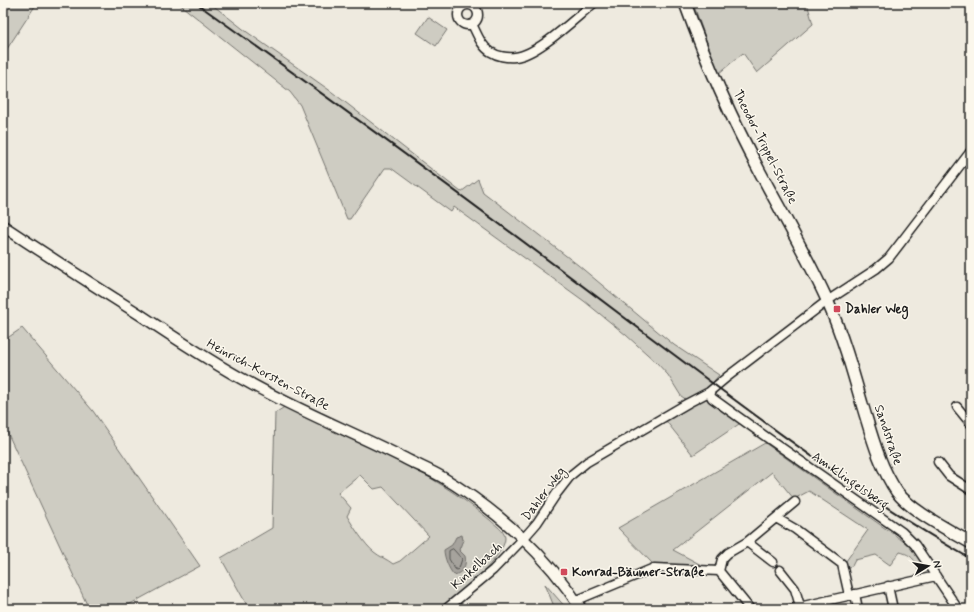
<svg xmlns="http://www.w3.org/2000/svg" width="974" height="612" font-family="Mynerve,sans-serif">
	<rect width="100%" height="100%" fill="#eeeadf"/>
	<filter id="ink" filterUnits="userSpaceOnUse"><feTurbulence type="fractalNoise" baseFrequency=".025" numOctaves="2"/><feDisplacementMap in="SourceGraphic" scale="8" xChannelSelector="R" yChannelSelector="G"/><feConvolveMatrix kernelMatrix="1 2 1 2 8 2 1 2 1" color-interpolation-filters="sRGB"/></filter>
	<g filter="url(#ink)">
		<path fill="#ceccc2" stroke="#75746f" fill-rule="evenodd" d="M 3,3 L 37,3 L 3,55 Z
			M 178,3 L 210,3 L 247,32 L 332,92 L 461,192 L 478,179 L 483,192 L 578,265 L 674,345 L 719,375 L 706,391 L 687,400 L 681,396 L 668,375 L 657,363 L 626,335 L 584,301 L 454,207 L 451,212 L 391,168 L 385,168 L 350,219 L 347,219 L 300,105 L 290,92 Z
			M 693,3 L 807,3 L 813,24 L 757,73 L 743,53 L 718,74 Z
			M 428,17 L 447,30 L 436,46 L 417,33 Z
			M 22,328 L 93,411 L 200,566 L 121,609 L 89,609 L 3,423 L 3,341 Z
			M 706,396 L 742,422 L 693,455 L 666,421 Z
			M 286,406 C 356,438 430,470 490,520 C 495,525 505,531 505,538 C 506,555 458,596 445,609 L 249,609 L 221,558 L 272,528 L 275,413 ZM 360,475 L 374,489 L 383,487 L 429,536 L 400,561 L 393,564 C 387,559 380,557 374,552 C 365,545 353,526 347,516 L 351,508 L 338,493 Z
			M 765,443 L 910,546 L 930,575 L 920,578 C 916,563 916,556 900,552 L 890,565 L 876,555 L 855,560 L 852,566 L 844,568 L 843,562 L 846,561 L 868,530 L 809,491 L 794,499 L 772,472 L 673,550 L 707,568 L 653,564 L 618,528 Z
			M 545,584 L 567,609 L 555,609 Z"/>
		<path fill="#a6a39d" stroke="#6f6d69" d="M 462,535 L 463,540 L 459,550 L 465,556 C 467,565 463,573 454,575 C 449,570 444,557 444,550 L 452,545 L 456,537 Z"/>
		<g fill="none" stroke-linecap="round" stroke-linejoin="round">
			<path stroke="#535250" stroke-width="1" d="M 453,549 L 462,559 L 459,568 L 457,570 L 455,569 L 449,559 L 449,551 Z"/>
			<defs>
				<path id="minor" d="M458 15a10 10 0 1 1 20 0a10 10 0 1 1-20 0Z
					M 472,24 C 477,34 481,46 491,52 C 497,56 507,58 515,57 C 538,55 575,18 594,3
					M 709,392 L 712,398 L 762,434 L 902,532 L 915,545 L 958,609
					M 957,407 L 971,424
					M 938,462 L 949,476 L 971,490
					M 776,518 L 795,529 L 842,564 L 849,595
					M 747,542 L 773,562
					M 780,570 L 795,589 L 800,606
					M 719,571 L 722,559 L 728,553 L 747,542 L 795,502
					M 888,586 L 893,609
					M 855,594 L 858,609
					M 576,601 L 582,598 L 654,568 L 719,571 L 750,609
					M 446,609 L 493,570 L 523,539 L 537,523 L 557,493 L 571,475 L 587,462 L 688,403 L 709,392 L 727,377 L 827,301 L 876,269 L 889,258 L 971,151
					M 790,609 L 936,576"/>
				<path id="tertiary" d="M 3,226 C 48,256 93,285 139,314 C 174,337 209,361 246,381 C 297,410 352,432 404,458 C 417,465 430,470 442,477 C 496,509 548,556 581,609"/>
				<path id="secondary" d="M 685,3 C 706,61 731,118 760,172 C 783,215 807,256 827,300 C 842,334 852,369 862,404 C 871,433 879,466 897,492 C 911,511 949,530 971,543"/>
			</defs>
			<use href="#minor" stroke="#1c1c1c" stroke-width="11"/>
			<use href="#tertiary" stroke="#1c1c1c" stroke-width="13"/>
			<use href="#secondary" stroke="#1c1c1c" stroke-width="14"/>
			<use href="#minor" stroke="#fbf7ec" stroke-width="8"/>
			<use href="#tertiary" stroke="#fbf7ec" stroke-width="10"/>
			<use href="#secondary" stroke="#fbf7ec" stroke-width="11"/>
			<path stroke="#1c1c1c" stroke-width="2" d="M 196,3 C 343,108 489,215 633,324 C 743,406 852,491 971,559"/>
		</g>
	</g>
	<g fill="#d1495b" stroke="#fbf7ec" stroke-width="1.5">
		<rect x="833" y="305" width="8" height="8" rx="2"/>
		<rect x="560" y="568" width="8" height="8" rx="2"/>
	</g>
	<g text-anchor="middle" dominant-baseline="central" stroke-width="3" stroke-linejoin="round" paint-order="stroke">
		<g font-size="13" fill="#1c1c1c" stroke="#fbf7ec">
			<text transform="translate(765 147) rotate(63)">Theodor-Trippel-Straße</text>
			<text transform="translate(268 375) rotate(28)">Heinrich-Korsten-Straße</text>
			<text transform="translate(888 435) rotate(71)">Sandstraße</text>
			<text transform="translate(850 481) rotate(35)">Am Klingelsberg</text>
			<text transform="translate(544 494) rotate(-53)">Dahler Weg</text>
			<text transform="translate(477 566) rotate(-42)">Kinkelbach</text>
		</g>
		<g font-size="13" font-weight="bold" fill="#1c1c1c" stroke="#fbf7ec" text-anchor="start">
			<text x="845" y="309">Dahler Weg</text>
			<text x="572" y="572">Konrad-Bäumer-Straße</text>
		</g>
	</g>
	<rect width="974" height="612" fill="none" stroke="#fbf7ec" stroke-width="16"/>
	<rect x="8" y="8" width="958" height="596" fill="none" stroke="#1c1c1c" stroke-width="1.5" filter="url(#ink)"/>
	<g transform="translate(928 566) rotate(79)" stroke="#fbf7ec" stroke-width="3" paint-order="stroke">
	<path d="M0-3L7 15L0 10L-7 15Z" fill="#1c1c1c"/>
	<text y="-6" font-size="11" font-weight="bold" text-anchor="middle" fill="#1c1c1c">N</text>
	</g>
</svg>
